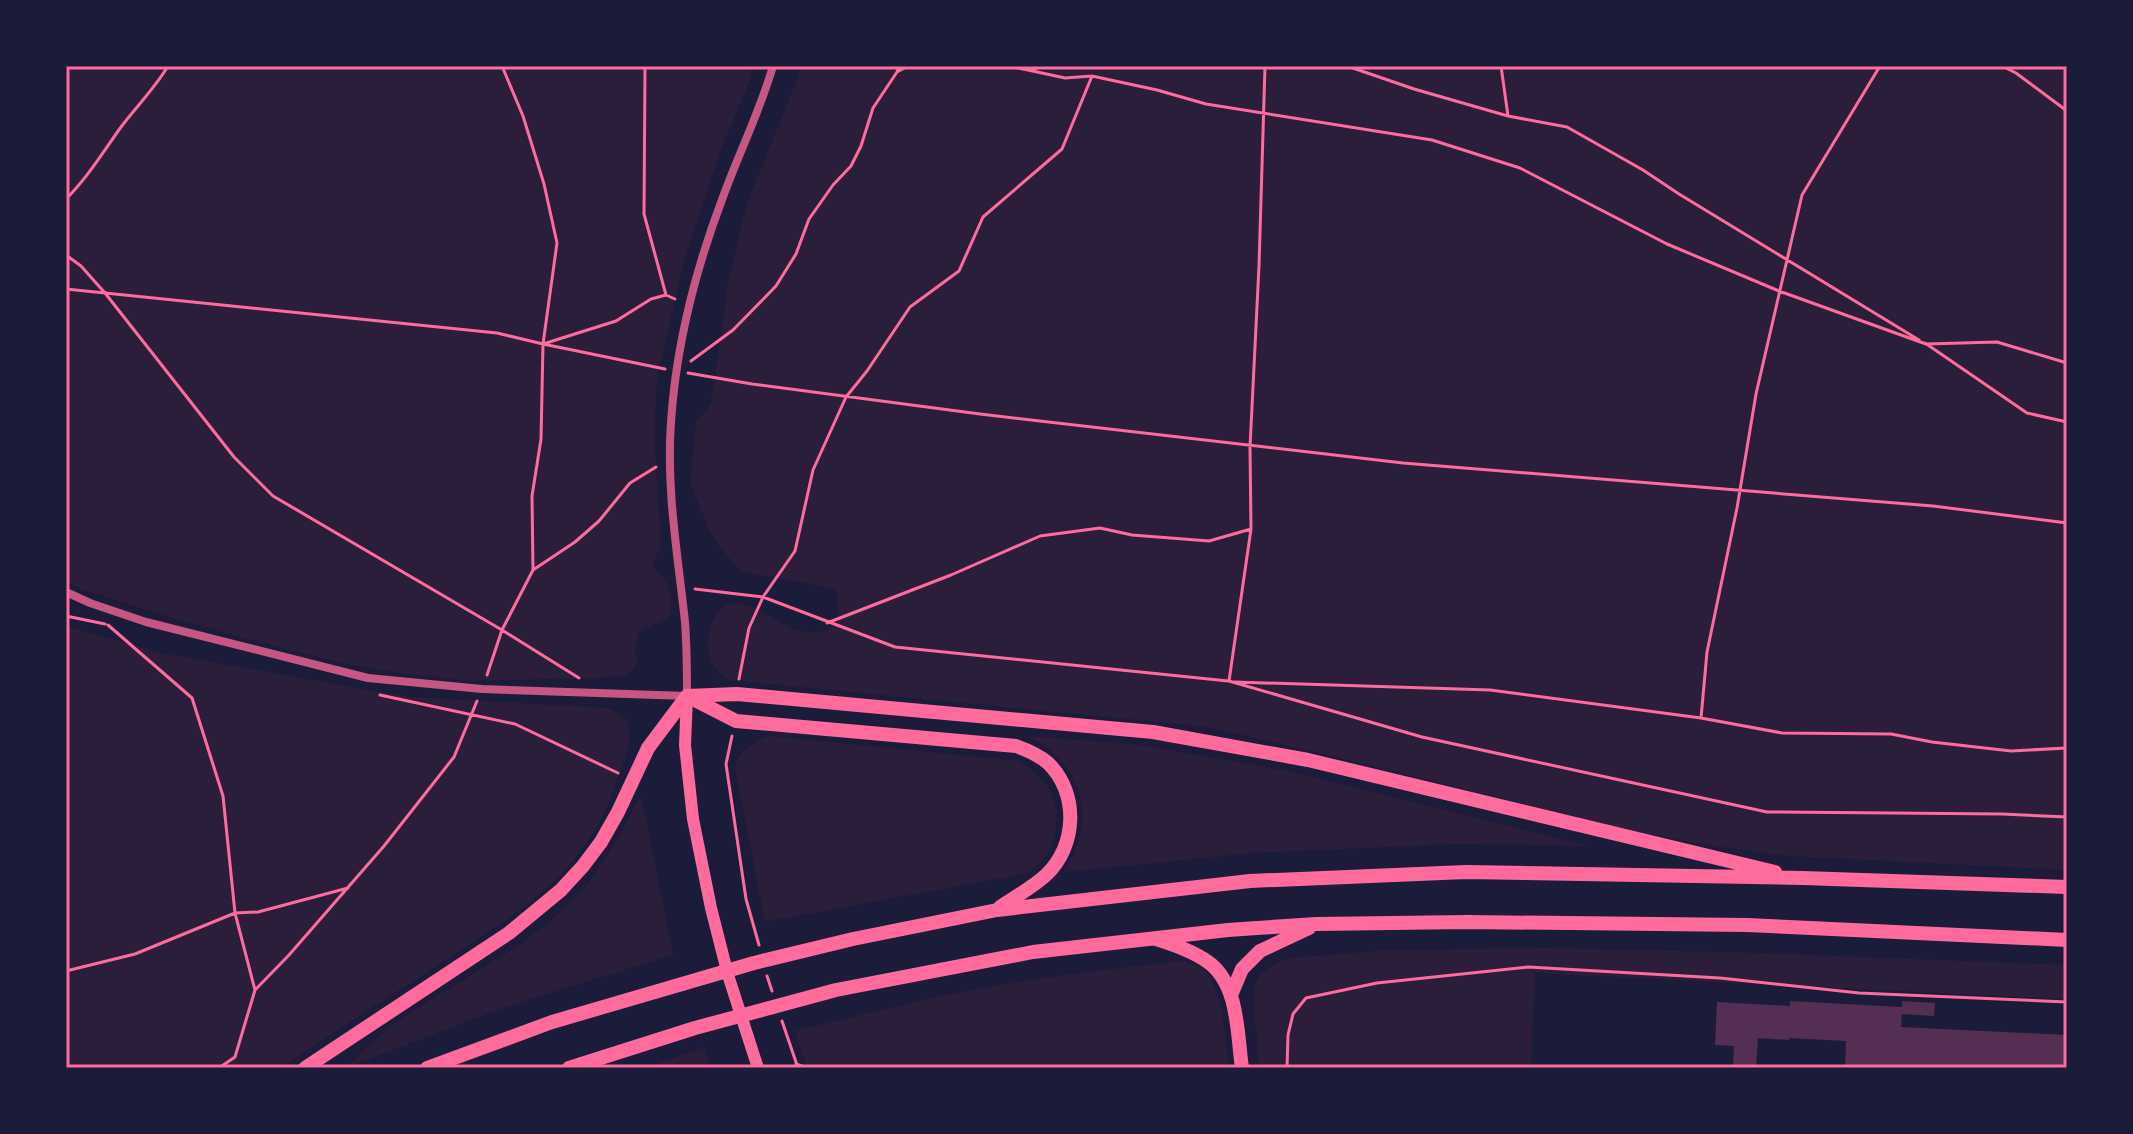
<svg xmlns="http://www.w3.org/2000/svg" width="2133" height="1134" font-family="'Open Sans',sans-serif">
	<rect width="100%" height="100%" fill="#1b1b3a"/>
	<path fill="#2a1e3b" d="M 66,66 L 753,66 L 750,80 L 719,154 L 685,257 L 657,380 L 654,434 L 661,548 L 652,563 C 667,582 675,592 670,617 L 639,632 L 634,649 L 638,662 L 631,673 L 625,676 L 595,678 L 472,681 L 398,673 L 342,663 L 232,635 L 146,610 L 82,589 L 66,581 Z
		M 801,66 L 2067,66 L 2067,870 L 1789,856 L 1707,845 L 1619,828 L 1361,763 L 1209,727 L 730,680 C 719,673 711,667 709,652 C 707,640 709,627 715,616 C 734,582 778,628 803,632 C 817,634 825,631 838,624 L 837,589 L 739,571 L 711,534 L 690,484 L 696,423 L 711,403 L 729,278 L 746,206 L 799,75 Z
		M 66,626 L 161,653 L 409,697 L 608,708 C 626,715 632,725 629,744 C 622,766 615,788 606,809 C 583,860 543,895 497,926 L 280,1068 L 66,1068 Z
		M 769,736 L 1018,761 C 1027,766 1036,772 1043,780 C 1064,806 1060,852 1031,871 C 1026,874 1018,875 1013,876 L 765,922 L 735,769 C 738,750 751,743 769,736 Z
		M 1028,736 L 1140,745 L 1294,772 L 1589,846 L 1455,844 L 1252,853 L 1064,872 C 1098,819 1084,765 1028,736 Z
		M 641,795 L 673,955 L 505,1007 L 346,1068 C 362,1053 378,1035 396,1023 C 452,983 517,954 567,906 C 600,875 620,835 641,795 Z
		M 1545,948 L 1768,953 L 2067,965 L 2067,999 L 1535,973 L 1531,1068 L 1259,1068 C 1258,1053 1257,1038 1255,1023 C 1252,989 1251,971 1288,958 L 1390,950 Z
		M 1183,961 C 1190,963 1196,964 1202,968 C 1225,987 1225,1040 1229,1068 L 807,1068 L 795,1031 C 861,1015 927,997 994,986 C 1057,975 1120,968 1183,961 Z
		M 704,1047 L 712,1068 L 646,1068 Z"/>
	<path fill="#542f53" d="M 1790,1001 L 1902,1007 L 1902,1001 L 1935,1003 L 1934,1016 L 1902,1014 L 1901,1027 L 2067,1035 L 2067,1068 L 1845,1068 L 1846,1041 L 1789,1038 L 1789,1040 L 1758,1038 L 1756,1068 L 1733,1068 L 1734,1046 L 1715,1045 L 1717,1002 L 1790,1006 Z"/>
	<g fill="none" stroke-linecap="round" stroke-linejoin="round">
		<path stroke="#ff6b9d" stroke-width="3" d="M 502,66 L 523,116 L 544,184 L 557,243 L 543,344 L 541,439 L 532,496 L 533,570
			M 645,66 L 644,214 L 666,295
			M 1007,66 L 1028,70 L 1045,66
			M 1265,66 L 1259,266 L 1250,447 L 1251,529 L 1229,681 L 1422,737 L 1767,812 L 2002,814 L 2067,817
			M 1347,66 L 1414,89 L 1508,116 L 1567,127 L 1643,170 L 1679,194 L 1919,340
			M 1501,66 L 1508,116
			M 1798,66 L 1801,66
			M 2002,66 L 2016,73 L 2067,111
			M 1028,70 L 1065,78 L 1092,76 L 1157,90 L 1206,104 L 1432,140 L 1520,168 L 1667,244 L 1779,291 L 1926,344 L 1997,342 L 2067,363
			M 897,72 L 908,66
			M 66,199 C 88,177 103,152 121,127 C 136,107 155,88 168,66
			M 66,255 L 81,266 L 105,293 L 234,457 L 273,496 L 502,630 L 579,678
			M 66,289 L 497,333 L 543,344 L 616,321 L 651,299 L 666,295 L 675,299
			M 1925,343 L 2027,413 L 2067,422
			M 543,344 L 665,369
			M 691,361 L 733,330 L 776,286 L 796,254 L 809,219 L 833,185 L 851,166 L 861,146 L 873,108 L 897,72 L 899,66
			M 688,373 L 752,384 L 980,414 L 1403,463 L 1933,506 L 2067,523
			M 695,589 L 763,597 L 895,647 L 1228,681
			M 66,616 L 105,624
			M 827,623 L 951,575 L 1040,536 L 1100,528 L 1132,535 L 1209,541 L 1251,529
			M 108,625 L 192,698 L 223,796 L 235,913 L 255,990
			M 487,675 L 502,630 L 533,570 L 575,542 L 599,521 L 630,483 L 656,467
			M 739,679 L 749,628 L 763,597 L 795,551 L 813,470 L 846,397 L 867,371 L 910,307 L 959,271 L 983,217 L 1062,149 L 1092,76
			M 1235,682 L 1490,690 L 1701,718 L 1782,733 L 1891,734 L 1932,742 L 2011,751 L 2067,748
			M 380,695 L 515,724 L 618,773
			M 1701,718 L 1707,652 L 1737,508 L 1756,394 L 1802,195 L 1880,66
			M 732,736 L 726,764 L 746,899 L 759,945
			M 66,971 L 135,954 L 235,913 L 258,912 L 348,888
			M 767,976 L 772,991
			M 782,1021 L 798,1068
			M 796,1064 L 807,1068
			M 219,1068 L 235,1057 L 255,990 L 289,955 L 384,846 L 454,757 L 477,701
			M 1287,1068 L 1288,1035 L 1293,1014 L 1306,998 L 1377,983 L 1528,967 L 1720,978 L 1859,993 L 2067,1002"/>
		<path stroke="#c65784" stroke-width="8" d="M 66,592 L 90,603 L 146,622 L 368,678 L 482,689 L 687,696 C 687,671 687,647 685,622 C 678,556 666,490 671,422 C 676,346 696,268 723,197 C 739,153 760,111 773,66"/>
		<path stroke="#ff6b9d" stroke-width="12" d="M 687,696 L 685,745 L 693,819 L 711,908 L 728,975 L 758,1068"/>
		<path stroke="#ff6b9d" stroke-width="14" d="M 687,696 L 737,694 L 1153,732 L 1308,760 L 1775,872
			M 689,697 L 736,721 L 1016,746 C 1027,750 1039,755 1048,763 C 1079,793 1077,846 1046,875 C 1033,887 1015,897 1000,907
			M 1156,939 C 1174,945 1193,951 1208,962 C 1239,984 1237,1034 1242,1068
			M 1231,995 L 1242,969 L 1260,951 L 1309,928
			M 305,1068 L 509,933 L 561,890 L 583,866 L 601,842 L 618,812 L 648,748 L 687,696
			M 427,1068 L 552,1022 L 754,963 L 853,939 L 997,910 L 1250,881 L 1466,872 L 1803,878 L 2067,887
			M 569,1068 L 695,1028 L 836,990 L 1033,952 L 1228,930 L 1316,924 L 1467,922 L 1747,925 L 2067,940"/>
	</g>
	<rect width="2133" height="1134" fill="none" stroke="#1b1b3a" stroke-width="136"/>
	<rect x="68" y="68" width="1997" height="998" fill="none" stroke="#ff6b9d" stroke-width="3"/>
</svg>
